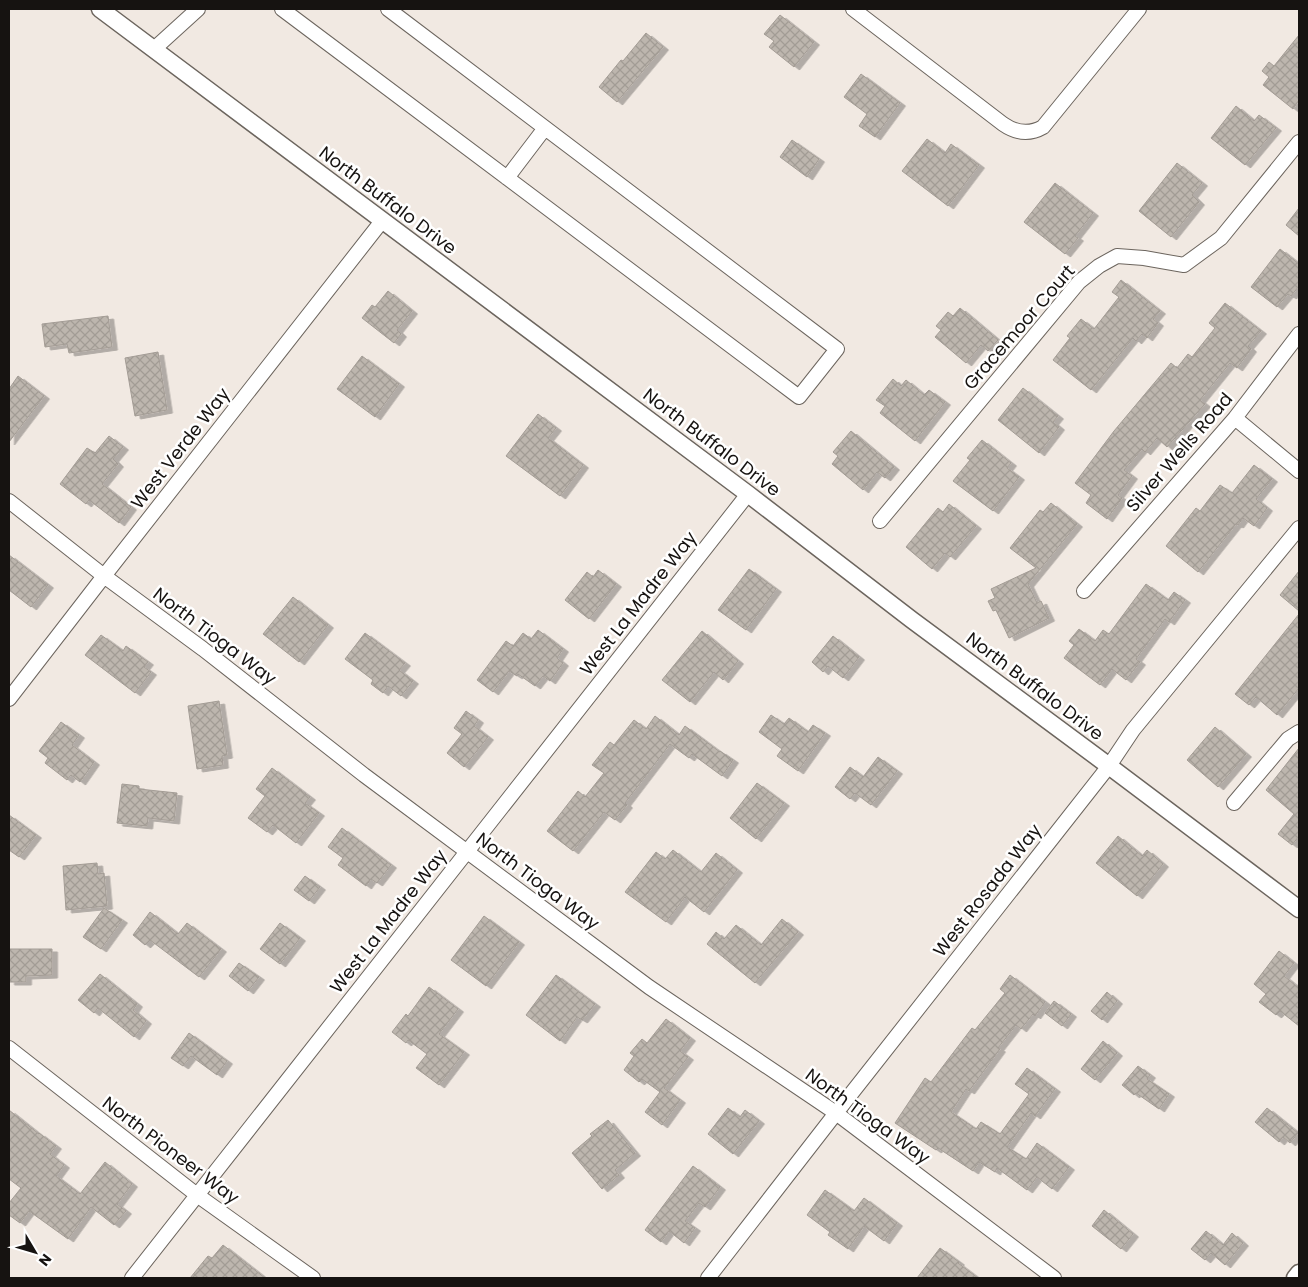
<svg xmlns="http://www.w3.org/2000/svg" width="1308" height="1287" font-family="Poppins,sans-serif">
	<defs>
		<pattern id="building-cross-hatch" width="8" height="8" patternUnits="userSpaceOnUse" patternTransform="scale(1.25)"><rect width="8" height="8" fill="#bdb6ae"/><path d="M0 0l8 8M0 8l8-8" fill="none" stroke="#a29c95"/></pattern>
		<filter id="shadow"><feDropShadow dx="5.5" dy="3" stdDeviation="0" flood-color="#0004"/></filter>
	</defs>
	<rect width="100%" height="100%" fill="#f1e9e2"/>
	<path fill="url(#building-cross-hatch)" stroke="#a39c95" filter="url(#shadow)" d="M 780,15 L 814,42 L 794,67 L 769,47 L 774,41 L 764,34 Z
		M 646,33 L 663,47 L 617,102 L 599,87 L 621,60 L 623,61 Z
		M 1299,35 L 1299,100 L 1293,109 L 1263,85 L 1269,77 L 1262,71 L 1269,62 L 1274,66 Z
		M 861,74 L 900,103 L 875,137 L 859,126 L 867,114 L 844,97 Z
		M 1236,106 L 1254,121 L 1259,115 L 1276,128 L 1245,165 L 1211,138 Z
		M 927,139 L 945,153 L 951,144 L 979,165 L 948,206 L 902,171 Z
		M 792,140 L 819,159 L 807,177 L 780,157 Z
		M 1177,163 L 1202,183 L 1192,195 L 1199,202 L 1171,237 L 1139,211 Z
		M 1055,183 L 1093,213 L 1075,236 L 1078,238 L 1065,254 L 1024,222 Z
		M 1299,208 L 1299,236 L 1286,225 Z
		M 1280,249 L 1299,264 L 1299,286 L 1291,296 L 1288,294 L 1277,307 L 1251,287 Z
		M 1121,280 L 1160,311 L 1153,319 L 1158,323 L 1147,338 L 1142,334 L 1136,341 L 1133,338 L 1091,390 L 1053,360 L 1070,338 L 1067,336 L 1081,319 L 1094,329 L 1119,297 L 1112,292 Z
		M 388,291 L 412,311 L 397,330 L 401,334 L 394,343 L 362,318 L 372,305 L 375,307 Z
		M 1225,303 L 1261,331 L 1248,346 L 1251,349 L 1237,368 L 1230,363 L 1200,400 L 1205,404 L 1167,447 L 1157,438 L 1145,452 L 1142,449 L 1124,470 L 1132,476 L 1118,495 L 1122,498 L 1107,519 L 1086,503 L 1091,495 L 1075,483 L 1114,431 L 1171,363 L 1177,368 L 1188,354 L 1192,357 L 1215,328 L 1209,323 Z
		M 960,308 L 998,340 L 988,351 L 981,345 L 966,363 L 935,337 L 941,330 L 936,326 L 948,312 L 953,316 Z
		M 108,316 L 112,347 L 69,353 L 67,344 L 45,347 L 42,324 Z
		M 158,352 L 167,410 L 135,416 L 125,358 Z
		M 362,356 L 399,384 L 375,417 L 337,389 Z
		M 18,376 L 44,396 L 9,442 L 9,389 Z
		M 893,379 L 901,386 L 906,380 L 924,395 L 929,390 L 945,402 L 915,441 L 880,413 L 885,406 L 876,400 Z
		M 1023,388 L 1058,416 L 1053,422 L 1059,427 L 1039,453 L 998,420 Z
		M 538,414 L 556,428 L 548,438 L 583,465 L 560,496 L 506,456 Z
		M 851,431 L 894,467 L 885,478 L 877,472 L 863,490 L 832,464 L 838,456 L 833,452 Z
		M 109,436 L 123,447 L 113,459 L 118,464 L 102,484 L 131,507 L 119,523 L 89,500 L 86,504 L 60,484 L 87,448 L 95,453 Z
		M 982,440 L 1011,463 L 1007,468 L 1019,477 L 993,511 L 953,481 L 970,460 L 967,458 Z
		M 1254,465 L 1272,479 L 1256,499 L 1267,508 L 1254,526 L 1243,518 L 1238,525 L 1236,524 L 1198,572 L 1166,546 L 1196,508 L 1200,511 L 1220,485 L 1232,493 Z
		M 1051,503 L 1077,524 L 1028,584 L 1037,603 L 1041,601 L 1049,618 L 1009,638 L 996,610 L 993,611 L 988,601 L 995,598 L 991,589 L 1036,568 L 1010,548 L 1040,510 L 1043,512 Z
		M 949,504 L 976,526 L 950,557 L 945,553 L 932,569 L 906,547 L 938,508 L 943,512 Z
		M 9,555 L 48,585 L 31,607 L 9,590 Z
		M 749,569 L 776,589 L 746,630 L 718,610 Z
		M 598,570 L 616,584 L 589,619 L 565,600 L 587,572 L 593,577 Z
		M 1299,571 L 1299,611 L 1280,595 Z
		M 1146,584 L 1168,600 L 1174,592 L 1185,600 L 1169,622 L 1165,619 L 1136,659 L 1140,662 L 1126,680 L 1112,669 L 1100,685 L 1064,658 L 1074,645 L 1069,641 L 1079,629 L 1095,641 L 1103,630 L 1109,634 Z
		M 293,597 L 328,625 L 299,662 L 263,634 Z
		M 1299,614 L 1299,688 L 1277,715 L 1256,697 L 1249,705 L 1235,694 Z
		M 538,630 L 563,649 L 557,658 L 563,663 L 550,681 L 543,676 L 535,686 L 518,674 L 517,676 L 509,671 L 493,692 L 477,680 L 506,641 L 513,646 L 523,633 L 531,639 Z
		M 702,631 L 738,661 L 723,680 L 714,672 L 690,702 L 662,680 Z
		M 365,633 L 405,663 L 399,670 L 413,681 L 401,696 L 388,686 L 383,693 L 371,684 L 373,680 L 345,659 Z
		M 101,635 L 123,651 L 126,646 L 148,662 L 144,667 L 151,672 L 135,693 L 85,655 Z
		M 833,636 L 859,657 L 843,678 L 828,666 L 823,672 L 812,662 Z
		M 219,701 L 227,755 L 222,756 L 223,765 L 197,769 L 188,706 Z
		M 466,711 L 478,720 L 474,726 L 488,737 L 464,767 L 447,753 L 462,734 L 454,728 Z
		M 771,715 L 784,724 L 789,718 L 808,732 L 813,725 L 825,733 L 798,771 L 777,756 L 782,749 L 759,732 Z
		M 655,716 L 679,735 L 685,726 L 720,752 L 720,751 L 733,760 L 722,776 L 692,754 L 689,758 L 670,744 L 625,803 L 627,805 L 615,820 L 604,812 L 573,851 L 547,831 L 578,791 L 585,797 L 604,773 L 592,765 L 610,742 L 614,745 L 634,720 L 646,729 Z
		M 61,722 L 79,735 L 72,745 L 94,762 L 80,782 L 71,775 L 67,780 L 45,763 L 48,758 L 39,751 Z
		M 1215,727 L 1246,754 L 1218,787 L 1187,760 Z
		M 1299,748 L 1299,836 L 1292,845 L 1278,834 L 1294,814 L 1266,790 Z
		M 878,757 L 897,771 L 871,805 L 855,793 L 850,799 L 835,787 L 850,767 L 863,777 Z
		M 272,768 L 310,797 L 305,803 L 319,813 L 296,843 L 273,825 L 267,832 L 248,818 L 265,796 L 256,789 Z
		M 757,783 L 784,803 L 756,839 L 730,818 Z
		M 122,784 L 139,786 L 139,789 L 177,793 L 174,821 L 148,818 L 147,826 L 117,823 Z
		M 9,815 L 36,835 L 19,857 L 9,850 Z
		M 342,828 L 391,865 L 377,883 L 371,879 L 366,886 L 338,865 L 343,858 L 328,847 Z
		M 1118,836 L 1142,856 L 1147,850 L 1163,864 L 1137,896 L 1096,863 Z
		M 673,850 L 701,872 L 716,853 L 737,870 L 704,912 L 685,897 L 666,922 L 625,892 L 656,852 L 665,859 Z
		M 97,863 L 98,874 L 104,873 L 107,906 L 66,910 L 63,866 Z
		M 305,876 L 320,887 L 309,901 L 294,890 Z
		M 104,908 L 122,920 L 101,949 L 83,937 Z
		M 150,912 L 178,934 L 187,923 L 221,949 L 199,977 L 150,940 L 145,945 L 133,935 Z
		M 484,916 L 519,942 L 486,986 L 451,960 Z
		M 782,919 L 798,932 L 755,983 L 707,944 L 716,932 L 724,939 L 736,925 L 761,945 Z
		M 280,923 L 300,938 L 280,964 L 260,949 Z
		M 9,949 L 52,949 L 52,975 L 26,976 L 26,982 L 9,982 Z
		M 1279,951 L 1294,963 L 1284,976 L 1299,988 L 1299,1026 L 1280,1011 L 1276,1015 L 1259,1002 L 1266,994 L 1254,984 Z
		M 239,963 L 259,977 L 248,991 L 229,976 Z
		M 100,974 L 137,1004 L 133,1010 L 146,1021 L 134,1037 L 98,1008 L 94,1013 L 78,1000 Z
		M 556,975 L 595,1004 L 582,1020 L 577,1017 L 560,1041 L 526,1015 Z
		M 1010,975 L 1045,1002 L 1035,1016 L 1033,1014 L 1021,1029 L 1016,1025 L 998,1048 L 1000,1049 L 969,1091 L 966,1089 L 951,1112 L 976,1129 L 981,1122 L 1000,1134 L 1029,1094 L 1015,1084 L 1027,1068 L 1055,1089 L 1035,1116 L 1031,1113 L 1007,1147 L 1026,1159 L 1037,1143 L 1069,1167 L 1052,1189 L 1037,1177 L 1027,1190 L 997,1168 L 995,1172 L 979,1162 L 973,1171 L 938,1148 L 936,1150 L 895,1123 L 925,1078 L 931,1082 L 972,1028 L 975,1030 L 1005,993 L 1000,989 Z
		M 429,987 L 458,1009 L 439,1034 L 464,1052 L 439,1085 L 416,1068 L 427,1054 L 408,1040 L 406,1043 L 392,1032 L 406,1014 L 408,1016 Z
		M 1107,992 L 1117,1001 L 1102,1020 L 1091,1011 Z
		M 1054,1001 L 1071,1014 L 1062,1026 L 1045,1013 Z
		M 666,1019 L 690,1038 L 680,1051 L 688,1057 L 664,1088 L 680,1100 L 662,1125 L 645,1112 L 660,1092 L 642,1079 L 639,1082 L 624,1070 L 634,1056 L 630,1053 L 642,1039 L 647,1043 Z
		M 189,1033 L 227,1061 L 217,1075 L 191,1056 L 183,1066 L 171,1058 Z
		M 1103,1041 L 1117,1053 L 1095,1080 L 1081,1069 Z
		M 1138,1066 L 1150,1075 L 1147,1079 L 1169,1094 L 1159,1109 L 1136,1093 L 1134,1095 L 1122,1085 Z
		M 728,1108 L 740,1117 L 745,1110 L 759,1121 L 733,1154 L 708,1134 Z
		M 1267,1108 L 1298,1133 L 1290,1143 L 1283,1137 L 1279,1142 L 1255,1122 Z
		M 9,1110 L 39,1134 L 39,1133 L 56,1146 L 50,1154 L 64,1165 L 56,1176 L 80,1194 L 105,1162 L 132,1184 L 117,1204 L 126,1211 L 114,1225 L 91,1207 L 68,1239 L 29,1211 L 20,1223 L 9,1215 L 9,1203 L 21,1188 L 9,1179 Z
		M 608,1120 L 635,1153 L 615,1170 L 619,1175 L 602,1189 L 572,1153 L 592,1136 L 590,1134 Z
		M 693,1166 L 720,1187 L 705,1207 L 699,1203 L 685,1221 L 695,1228 L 684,1243 L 669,1231 L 661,1242 L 645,1230 Z
		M 825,1190 L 854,1211 L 864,1198 L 897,1223 L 884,1241 L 864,1226 L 848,1249 L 828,1235 L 830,1232 L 807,1215 Z
		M 1104,1210 L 1133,1234 L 1121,1249 L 1092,1226 Z
		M 1206,1231 L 1223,1245 L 1232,1233 L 1243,1243 L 1225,1265 L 1211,1253 L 1205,1260 L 1191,1249 Z
		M 223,1245 L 265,1278 L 190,1278 L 208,1256 L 212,1258 Z
		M 940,1248 L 959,1262 L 958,1263 L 978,1278 L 917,1278 Z"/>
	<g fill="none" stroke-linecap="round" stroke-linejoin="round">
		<defs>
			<path id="minor" d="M 282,9 L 799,397 L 837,349 L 388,9
				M 853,9 L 1003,124 C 1016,133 1029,135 1043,127 L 1139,9
				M 154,49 L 198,9
				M 507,178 L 545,128
				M 1235,418 L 1299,471
				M 9,501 L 104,576 L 203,649 L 364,775 L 649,987 L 836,1113 L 1054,1278
				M 880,521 L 1079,282 L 1099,266 L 1117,256 L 1144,258 L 1184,265 L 1221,238 L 1299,142
				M 1084,591 L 1235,418 L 1299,334
				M 9,699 L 104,576 L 382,221
				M 1234,803 L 1288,739 L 1299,732
				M 9,1048 L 197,1195 L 313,1278
				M 132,1278 L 748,494
				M 708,1278 L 836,1113 L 1109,766 L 1133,730 L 1299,528"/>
			<path id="tertiary" d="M 100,9 L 748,494 L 912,620 L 1109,766 L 1299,909
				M 1295,1278 L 1299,1273"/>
		</defs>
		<use href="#minor" stroke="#6c655e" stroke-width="16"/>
		<use href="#tertiary" stroke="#6c655e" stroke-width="19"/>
		<use href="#minor" stroke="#fff" stroke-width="14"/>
		<use href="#tertiary" stroke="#fff" stroke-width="16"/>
	</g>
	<g text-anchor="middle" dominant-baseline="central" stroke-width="5" stroke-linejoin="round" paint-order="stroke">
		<g font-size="18" fill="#161311" stroke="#fff">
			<text transform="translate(388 200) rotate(37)">North Buffalo Drive</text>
			<text transform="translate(1019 327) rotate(-49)">Gracemoor Court</text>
			<text transform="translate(712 442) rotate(37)">North Buffalo Drive</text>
			<text transform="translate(180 448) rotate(-52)">West Verde Way</text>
			<text transform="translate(1179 452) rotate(-49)">Silver Wells Road</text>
			<text transform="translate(638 603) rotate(-52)">West La Madre Way</text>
			<text transform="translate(215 636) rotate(37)">North Tioga Way</text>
			<text transform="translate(1035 686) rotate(37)">North Buffalo Drive</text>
			<text transform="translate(538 881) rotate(37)">North Tioga Way</text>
			<text transform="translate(987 890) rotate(-52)">West Rosada Way</text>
			<text transform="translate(388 921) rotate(-52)">West La Madre Way</text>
			<text transform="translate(868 1116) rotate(36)">North Tioga Way</text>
			<text transform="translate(171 1150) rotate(37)">North Pioneer Way</text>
		</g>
	</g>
	<rect width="1308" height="1287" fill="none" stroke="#161311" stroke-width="20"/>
	<g transform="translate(35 1252) rotate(128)" stroke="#ffffff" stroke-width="4" paint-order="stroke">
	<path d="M0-4L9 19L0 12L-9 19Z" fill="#161311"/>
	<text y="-8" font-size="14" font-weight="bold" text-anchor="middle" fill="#161311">N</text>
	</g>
</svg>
